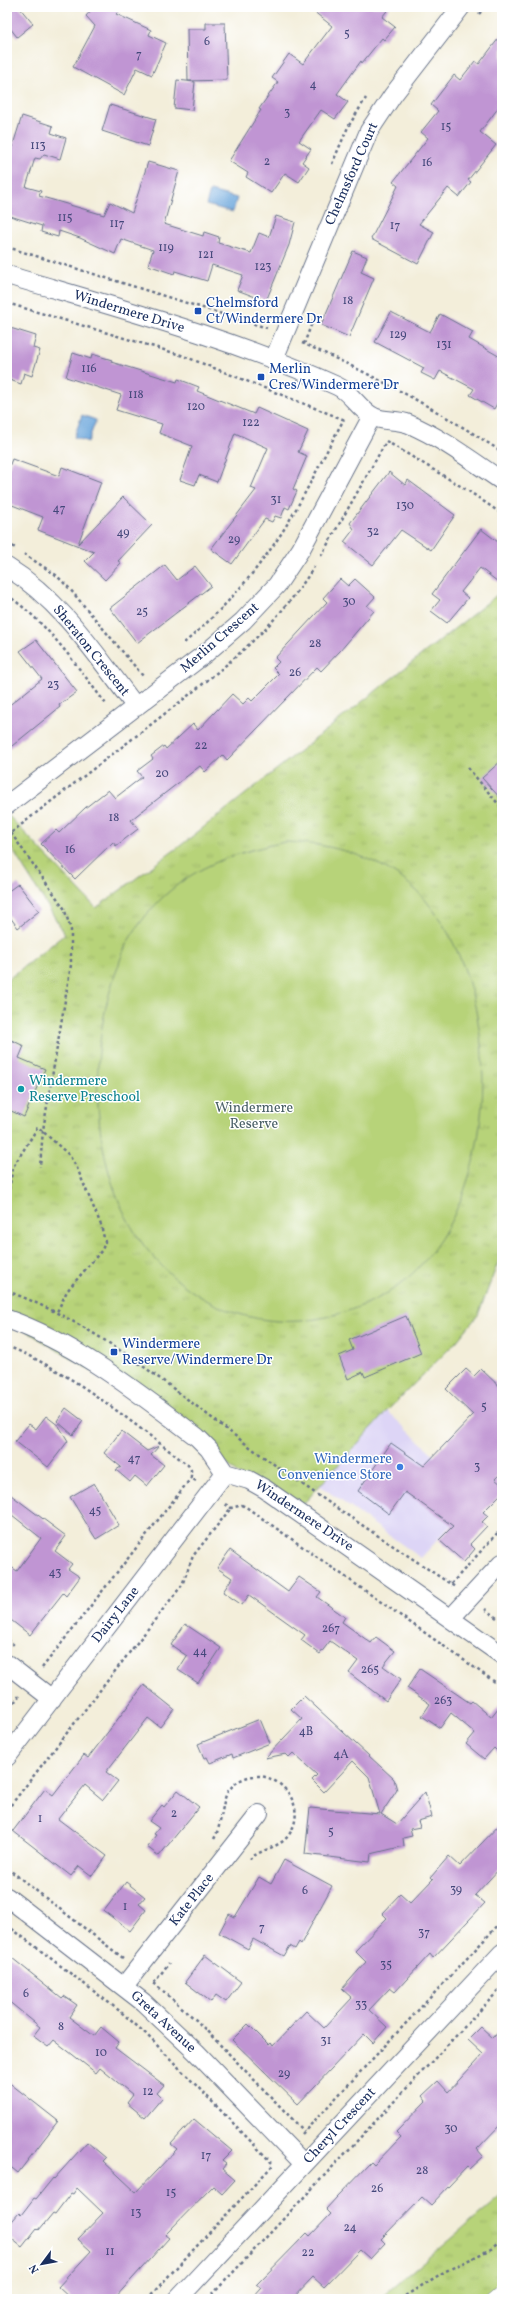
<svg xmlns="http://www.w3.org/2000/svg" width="509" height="2306" font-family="Vollkorn,serif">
	<defs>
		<pattern id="grass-tufts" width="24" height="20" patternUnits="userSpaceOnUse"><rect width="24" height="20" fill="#b7d379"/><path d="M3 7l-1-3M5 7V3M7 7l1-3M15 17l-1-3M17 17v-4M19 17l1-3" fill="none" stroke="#9db56b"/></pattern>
	</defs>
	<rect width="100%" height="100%" fill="#fff"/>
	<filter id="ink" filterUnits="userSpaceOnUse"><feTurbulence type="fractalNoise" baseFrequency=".025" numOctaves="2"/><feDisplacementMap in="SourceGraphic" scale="8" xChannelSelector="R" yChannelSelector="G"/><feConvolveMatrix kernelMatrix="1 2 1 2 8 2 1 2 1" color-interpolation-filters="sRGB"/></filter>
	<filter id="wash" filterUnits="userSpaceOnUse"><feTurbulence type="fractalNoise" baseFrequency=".012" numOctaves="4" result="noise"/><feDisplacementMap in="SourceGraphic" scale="16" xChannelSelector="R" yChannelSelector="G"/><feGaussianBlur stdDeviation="0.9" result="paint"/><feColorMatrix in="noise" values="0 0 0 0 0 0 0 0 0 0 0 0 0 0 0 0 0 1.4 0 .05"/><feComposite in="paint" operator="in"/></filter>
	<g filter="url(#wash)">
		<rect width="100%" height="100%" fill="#f3eeda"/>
		<path fill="#ddd5f6" d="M 387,1411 L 478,1496 L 421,1558 L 319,1485 Z"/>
		<path fill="url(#grass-tufts)" stroke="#69816c" d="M 502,591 L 502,1252 L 478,1315 L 456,1342 L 387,1411 L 297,1511 L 242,1478 L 198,1437 L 7,1319 L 7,980 L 65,934 L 7,841 L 7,814 L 96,908 L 180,846 Z
			M 502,2195 L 502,2299 L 379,2299 Z"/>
		<path fill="#b7d379" stroke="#69816c" d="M 285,842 C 332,843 383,858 418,892 C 509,985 506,1204 398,1286 C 372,1305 333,1318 301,1321 C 241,1325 189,1299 150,1253 C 90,1182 86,1059 115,975 C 119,965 122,953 127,943 C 138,924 154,904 171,890 C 204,862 243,851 285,842 Z"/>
		<path fill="#6ba6db" stroke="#436a9c" d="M 210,191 L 237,198 L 233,212 L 206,205 Z
			M 82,415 L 96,420 L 88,442 L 74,437 Z"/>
		<g id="blocks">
			<path fill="#c095d3" d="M 7,7 L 19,7 L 33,24 L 17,37 L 7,24 Z
				M 94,7 L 123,7 L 116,14 L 151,30 L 149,35 L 166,43 L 152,75 L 137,68 L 124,95 L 73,67 L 95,26 L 86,16 Z
				M 308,7 L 390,7 L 382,17 L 395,27 L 384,40 L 382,38 L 362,63 L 361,61 L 337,94 L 348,102 L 335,119 L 321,110 L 299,141 L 311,149 L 302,162 L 309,167 L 299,182 L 285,173 L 271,193 L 246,177 L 248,173 L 229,161 L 261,110 L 259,109 L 278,82 L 272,78 L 289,54 L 303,64 L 332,26 Z
				M 206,23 L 225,23 L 227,80 L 188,81 L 187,29 L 206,29 Z
				M 502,34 L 502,103 L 480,132 L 496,145 L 468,180 L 471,182 L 459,197 L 448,188 L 419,224 L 434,232 L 418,264 L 371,239 L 398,186 L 393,182 L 428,138 L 421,132 L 438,111 L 431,105 L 454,75 L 460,80 L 475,61 L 479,64 Z
				M 177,80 L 195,82 L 192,110 L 174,108 Z
				M 110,105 L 156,119 L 148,146 L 102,131 Z
				M 22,116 L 53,126 L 51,133 L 66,138 L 60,159 L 44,154 L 40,159 L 35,158 L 26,187 L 41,191 L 39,196 L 104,215 L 110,202 L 132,213 L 148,162 L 179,171 L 164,224 L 203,236 L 204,232 L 219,237 L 218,243 L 251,253 L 259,233 L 269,237 L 276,216 L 295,222 L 289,245 L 266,301 L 237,290 L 243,275 L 212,265 L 207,281 L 175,271 L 174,274 L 148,265 L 153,250 L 121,239 L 115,254 L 80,238 L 59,231 L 58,237 L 41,232 L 42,226 L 7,215 L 7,164 Z
				M 353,251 L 367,257 L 361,272 L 374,278 L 349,337 L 321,325 Z
				M 391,312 L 430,332 L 440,314 L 473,332 L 469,339 L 502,358 L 502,394 L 494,409 L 470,395 L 474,389 L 440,371 L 435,380 L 421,373 L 424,368 L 375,342 Z
				M 7,327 L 36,336 L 33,348 L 40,350 L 32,376 L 24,373 L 21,384 L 7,379 Z
				M 73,353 L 91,359 L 92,354 L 112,360 L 111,362 L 177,382 L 178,379 L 199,387 L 197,391 L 254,414 L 257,408 L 308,431 L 298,452 L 307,456 L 293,489 L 297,491 L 289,509 L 285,507 L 281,518 L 275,516 L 272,522 L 265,519 L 232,564 L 211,549 L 256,490 L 251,488 L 268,448 L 235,433 L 217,482 L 199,475 L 195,485 L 180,480 L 192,446 L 159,433 L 162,424 L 116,410 L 121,395 L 66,377 Z
				M 12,459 L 59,476 L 62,467 L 101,482 L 78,544 L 123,497 L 152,525 L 118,561 L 121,563 L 105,580 L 85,561 L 94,552 L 38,530 L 43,517 L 7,503 L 7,472 Z
				M 389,472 L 405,485 L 408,480 L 455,515 L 431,550 L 401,530 L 373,565 L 344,542 L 354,529 L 350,523 Z
				M 481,529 L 502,545 L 502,585 L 480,568 L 461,592 L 468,598 L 447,623 L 431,611 L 440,600 L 432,594 Z
				M 165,565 L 177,580 L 195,566 L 211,586 L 137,643 L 110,608 Z
				M 340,579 L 348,586 L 355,579 L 375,597 L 367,606 L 374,611 L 340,651 L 321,671 L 317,667 L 227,760 L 223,755 L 205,772 L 200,766 L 137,815 L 131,820 L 138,829 L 116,846 L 113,842 L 75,879 L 41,844 L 56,830 L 59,833 L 85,808 L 108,790 L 115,798 L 142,777 L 137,771 L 153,759 L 151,756 L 164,746 L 166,749 L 193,724 L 198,730 L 232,694 L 243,704 L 249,698 L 252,701 L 279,674 L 273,668 L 279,662 L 275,658 L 327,602 L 323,598 Z
				M 36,640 L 77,692 L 59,705 L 60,707 L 7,750 L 7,707 L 42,679 L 20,651 Z
				M 502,760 L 502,800 L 482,778 Z
				M 18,884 L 39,911 L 18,928 L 7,913 L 7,892 Z
				M 7,1038 L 24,1046 L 19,1058 L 45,1069 L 24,1117 L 7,1109 Z
				M 406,1316 L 421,1353 L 365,1377 L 363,1372 L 348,1379 L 339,1356 L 353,1350 L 349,1340 Z
				M 466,1369 L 474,1376 L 481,1369 L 502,1389 L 502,1472 L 495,1479 L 502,1485 L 502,1493 L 483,1512 L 488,1516 L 482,1522 L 487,1526 L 470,1544 L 475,1549 L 464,1562 L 439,1540 L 453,1526 L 405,1492 L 389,1514 L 358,1491 L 391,1443 L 424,1466 L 473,1415 L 446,1389 Z
				M 66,1408 L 83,1421 L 73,1435 L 57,1421 Z
				M 46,1416 L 59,1426 L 68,1441 L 48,1467 L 15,1441 L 29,1424 L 36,1429 Z
				M 121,1431 L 147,1451 L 159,1446 L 151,1455 L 164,1465 L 147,1486 L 135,1476 L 130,1482 L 116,1470 L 121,1467 L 104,1453 Z
				M 94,1483 L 119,1525 L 96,1539 L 70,1497 Z
				M 7,1492 L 66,1536 L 55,1551 L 72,1564 L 68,1569 L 80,1577 L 66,1596 L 63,1593 L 30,1635 L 7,1617 L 7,1564 L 17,1571 L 41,1538 L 7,1511 Z
				M 230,1550 L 288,1592 L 299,1577 L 321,1592 L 317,1597 L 345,1617 L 342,1622 L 371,1643 L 376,1637 L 395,1651 L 383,1666 L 401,1679 L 386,1701 L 349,1673 L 358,1661 L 330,1641 L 320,1654 L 301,1640 L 305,1635 L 249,1595 L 242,1605 L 223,1592 L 232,1578 L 217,1568 Z
				M 185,1624 L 221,1648 L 198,1683 L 178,1670 L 187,1656 L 171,1645 Z
				M 420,1669 L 470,1703 L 472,1701 L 491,1717 L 502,1703 L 502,1756 L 494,1748 L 484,1759 L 466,1744 L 475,1733 L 451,1713 L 440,1728 L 422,1716 L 430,1704 L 407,1688 Z
				M 144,1685 L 174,1709 L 160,1727 L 148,1718 L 106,1772 L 118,1781 L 103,1800 L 85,1785 L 58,1819 L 107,1856 L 92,1876 L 79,1866 L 71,1876 L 13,1831 L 45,1789 L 53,1795 L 84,1755 L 88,1758 Z
				M 304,1696 L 394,1779 L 397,1790 L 381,1814 L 397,1824 L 425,1792 L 432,1817 L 418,1821 L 420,1827 L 410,1829 L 412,1836 L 403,1838 L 404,1846 L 371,1854 L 370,1862 L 305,1854 L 310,1808 L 380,1814 L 369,1777 L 353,1761 L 324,1792 L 312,1780 L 317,1775 L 293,1753 L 289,1757 L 286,1754 L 265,1758 L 302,1719 L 291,1709 Z
				M 260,1719 L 270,1743 L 233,1758 L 232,1754 L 210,1763 L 207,1757 L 204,1758 L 198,1744 Z
				M 178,1790 L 199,1807 L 159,1856 L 147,1847 L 156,1835 L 154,1834 L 159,1828 L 149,1821 L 162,1805 L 164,1807 Z
				M 502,1822 L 502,1866 L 475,1895 L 485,1903 L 433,1958 L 430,1954 L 395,1992 L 390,1988 L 369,2010 L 387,2027 L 373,2043 L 364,2034 L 298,2104 L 232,2040 L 248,2024 L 269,2045 L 271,2043 L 273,2046 L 306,2011 L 324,2028 L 352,1998 L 342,1989 L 366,1962 L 355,1951 L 387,1918 L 382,1913 L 400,1894 L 410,1903 L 433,1879 L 431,1877 L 449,1856 L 460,1866 Z
				M 284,1860 L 332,1886 L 301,1944 L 299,1942 L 295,1949 L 290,1946 L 284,1956 L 253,1939 L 248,1949 L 219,1933 L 229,1914 L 235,1917 L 259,1877 L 271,1884 Z
				M 126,1882 L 145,1897 L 139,1904 L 146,1910 L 130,1931 L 104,1911 Z
				M 7,1954 L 62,1998 L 64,1996 L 77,2005 L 69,2017 L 94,2036 L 101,2027 L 119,2042 L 115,2048 L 164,2085 L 157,2093 L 162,2098 L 145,2118 L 127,2103 L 133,2095 L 100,2068 L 96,2073 L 54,2040 L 48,2047 L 33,2036 L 40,2027 L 7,2000 Z
				M 205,1955 L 241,1982 L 226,2002 L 216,1995 L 211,2002 L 185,1982 Z
				M 481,2027 L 493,2038 L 502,2028 L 502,2123 L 477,2149 L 483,2156 L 469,2169 L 467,2167 L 431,2205 L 422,2197 L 381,2239 L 385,2243 L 370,2259 L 360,2250 L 324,2287 L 313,2277 L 292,2299 L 252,2299 L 262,2288 L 257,2284 L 307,2233 L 310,2236 L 331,2214 L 326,2209 L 337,2197 L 371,2162 L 374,2165 L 401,2137 L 396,2132 L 426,2101 L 422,2096 L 438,2081 L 448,2092 L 483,2054 L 468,2040 Z
				M 7,2081 L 58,2121 L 18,2173 L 7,2164 Z
				M 194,2119 L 232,2151 L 222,2161 L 226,2164 L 222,2169 L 235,2180 L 222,2194 L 213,2186 L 165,2235 L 169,2238 L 114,2299 L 71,2299 L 58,2287 L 91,2251 L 78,2239 L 103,2213 L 77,2188 L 73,2194 L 71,2193 L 55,2214 L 53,2213 L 39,2230 L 37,2228 L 22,2247 L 7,2235 L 7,2227 L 19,2213 L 21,2215 L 34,2198 L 36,2199 L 53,2178 L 54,2179 L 87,2142 L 106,2158 L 103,2161 L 136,2192 L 177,2149 L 171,2144 Z"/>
		</g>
	</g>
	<g filter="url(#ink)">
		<use href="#blocks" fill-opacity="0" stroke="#677289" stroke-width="1"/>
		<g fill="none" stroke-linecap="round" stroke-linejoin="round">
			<defs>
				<path id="service" d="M 490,2299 L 502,2289"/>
				<path id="minor" d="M 7,275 C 118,308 231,338 337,386 C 352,393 359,410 374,417 C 384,422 397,419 409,424 C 442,438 472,461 502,481
					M 274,359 L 369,131 L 393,95 L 461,7
					M 7,567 C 62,601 97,656 136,707
					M 7,805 L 206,653 L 243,621 L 277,585 L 301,549 L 372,416
					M 7,1319 C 78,1344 138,1393 197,1437 L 209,1449 L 225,1473 L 249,1480 L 265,1489 L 502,1655
					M 451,1618 L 502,1563
					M 7,1664 L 52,1699
					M 7,1757 L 225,1473
					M 7,1897 L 143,2002 L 196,2052 L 304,2164
					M 124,1986 L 259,1814
					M 178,2299 L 502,1953"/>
			</defs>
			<use href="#service" stroke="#677289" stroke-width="10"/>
			<use href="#minor" stroke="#677289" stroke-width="20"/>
			<path stroke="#677289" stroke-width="2.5" stroke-dasharray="3 3" stroke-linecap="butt" d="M 479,14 L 485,7
				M 332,164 L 348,127 L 366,98
				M 7,247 L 267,328
				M 7,303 L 181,355 L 345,420
				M 302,343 C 372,374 438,410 502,452
				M 304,344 L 313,320
				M 386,441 L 467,490 L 502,514
				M 7,543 L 17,549
				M 24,554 L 56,575 L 69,588 L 143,676
				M 321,556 L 386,442
				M 7,595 C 48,623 76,665 106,704
				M 184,643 C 221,612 254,575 281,534 C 304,498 323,457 344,419
				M 468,768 L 500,806 L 502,805
				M 11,833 L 64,908 L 71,930 L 71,965 L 43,1130 L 40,1167
				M 7,836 C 57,796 108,758 158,719 C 217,673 276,630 315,565
				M 7,1201 L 13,1167 L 38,1127 L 69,1155 L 77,1168 L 101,1225 L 105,1242 L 102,1250 L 67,1291 L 57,1312
				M 7,1291 C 100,1325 172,1389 250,1447 C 317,1496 386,1541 455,1587
				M 7,1346 C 74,1373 131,1422 188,1465 L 191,1470 L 191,1478 L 196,1481
				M 225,1504 L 231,1508 L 242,1505 L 246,1507 L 502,1687
				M 451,1584 L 502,1528
				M 485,1609 L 502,1622
				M 7,1639 L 15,1646
				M 42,1668 L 191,1478
				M 7,1712 L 19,1696
				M 7,1810 L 182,1585 L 193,1556 L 231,1508
				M 214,1839 C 223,1823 221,1800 229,1790 C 260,1752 316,1799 288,1836 C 279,1848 261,1849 250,1859
				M 7,1868 L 123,1958
				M 7,1925 L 121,2012 L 145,2033 L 273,2164
				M 154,1983 L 169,1963
				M 154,1983 L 196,2020 L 304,2131
				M 302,2134 L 502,1921
				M 147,2299 L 274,2164
				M 208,2299 L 502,1987
				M 400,2299 L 444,2272 L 491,2249 L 502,2240"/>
			<use href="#service" stroke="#fff" stroke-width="9"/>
			<use href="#minor" stroke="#fff" stroke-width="18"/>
		</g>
	</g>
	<g fill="#1a4fb4" stroke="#fff" stroke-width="1.5">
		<rect x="194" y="307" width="8" height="8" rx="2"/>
		<rect x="257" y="373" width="8" height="8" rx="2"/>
		<rect x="110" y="1348" width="8" height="8" rx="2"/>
	</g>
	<circle fill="#0f9aa8" stroke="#fff" stroke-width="1.5" cx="21" cy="1089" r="4"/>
	<circle fill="#3f7fe0" stroke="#fff" stroke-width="1.5" cx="400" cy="1467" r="4"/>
	<g text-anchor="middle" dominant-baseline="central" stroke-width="3" stroke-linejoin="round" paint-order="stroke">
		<g font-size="12" fill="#44487b">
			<text x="347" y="34">5</text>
			<text x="207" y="42">6</text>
			<text x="139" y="55">7</text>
			<text x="313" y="85">4</text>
			<text x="287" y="113">3</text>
			<text x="446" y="127">15</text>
			<text x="38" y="146">113</text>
			<text x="267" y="162">2</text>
			<text x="427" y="163">16</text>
			<text x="65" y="218">115</text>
			<text x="117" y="224">117</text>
			<text x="395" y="226">17</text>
			<text x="166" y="248">119</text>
			<text x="206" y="255">121</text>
			<text x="263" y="267">123</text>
			<text x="348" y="301">18</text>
			<text x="398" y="335">129</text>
			<text x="444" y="345">131</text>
			<text x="89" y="369">116</text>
			<text x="136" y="395">118</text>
			<text x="196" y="407">120</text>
			<text x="251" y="423">122</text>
			<text x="276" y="500">31</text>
			<text x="405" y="506">130</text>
			<text x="59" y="509">47</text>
			<text x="373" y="532">32</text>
			<text x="123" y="533">49</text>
			<text x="234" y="540">29</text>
			<text x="349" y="602">30</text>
			<text x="142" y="612">25</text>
			<text x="315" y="644">28</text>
			<text x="295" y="673">26</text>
			<text x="53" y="685">23</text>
			<text x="201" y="746">22</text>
			<text x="162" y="774">20</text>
			<text x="114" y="818">18</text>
			<text x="70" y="850">16</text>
			<text x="484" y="1407">5</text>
			<text x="134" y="1459">47</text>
			<text x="477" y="1467">3</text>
			<text x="95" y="1511">45</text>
			<text x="55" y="1573">43</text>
			<text x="331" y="1629">267</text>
			<text x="200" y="1652">44</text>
			<text x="370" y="1670">265</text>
			<text x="443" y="1701">263</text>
			<text x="306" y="1732">4B</text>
			<text x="341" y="1755">4A</text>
			<text x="174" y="1814">2</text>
			<text x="40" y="1819">1</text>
			<text x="331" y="1832">5</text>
			<text x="456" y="1890">39</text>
			<text x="305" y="1891">6</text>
			<text x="125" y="1907">1</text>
			<text x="262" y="1928">7</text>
			<text x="424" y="1933">37</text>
			<text x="386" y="1965">35</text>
			<text x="26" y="1994">6</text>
			<text x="361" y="2005">33</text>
			<text x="61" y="2027">8</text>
			<text x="326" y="2041">31</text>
			<text x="101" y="2053">10</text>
			<text x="284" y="2074">29</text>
			<text x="148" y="2092">12</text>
			<text x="451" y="2129">30</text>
			<text x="206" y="2156">17</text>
			<text x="422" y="2171">28</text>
			<text x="377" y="2189">26</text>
			<text x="171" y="2193">15</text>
			<text x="136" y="2213">13</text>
			<text x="350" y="2228">24</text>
			<text x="110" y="2252">11</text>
			<text x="308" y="2253">22</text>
		</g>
		<g font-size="14" fill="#1b2f5e" stroke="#fff">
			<text transform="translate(352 174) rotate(-66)">Chelmsford Court</text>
			<text transform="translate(129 312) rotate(17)">Windermere Drive</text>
			<text transform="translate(220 638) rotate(-41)">Merlin Crescent</text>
			<text transform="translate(91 651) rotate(51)">Sheraton Crescent</text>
			<text transform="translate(304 1516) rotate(34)">Windermere Drive</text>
			<text transform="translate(116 1615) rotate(-52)">Dairy Lane</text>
			<text transform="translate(192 1900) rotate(-52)">Kate Place</text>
			<text transform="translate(163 2022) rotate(43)">Greta Avenue</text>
			<text transform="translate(340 2126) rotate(-47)">Cheryl Crescent</text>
		</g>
		<g font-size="14" fill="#164399" stroke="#fff" text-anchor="start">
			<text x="206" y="303">Chelmsford<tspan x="206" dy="16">Ct/Windermere Dr</tspan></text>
			<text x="269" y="369">Merlin<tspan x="269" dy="16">Cres/Windermere Dr</tspan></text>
			<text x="122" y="1344">Windermere<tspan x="122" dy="16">Reserve/Windermere Dr</tspan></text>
		</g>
		<g font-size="14" fill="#0d838f" stroke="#fff" text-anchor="start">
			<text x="29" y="1081">Windermere<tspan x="29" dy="16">Reserve Preschool</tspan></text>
		</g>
		<g font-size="14" fill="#4a6066" stroke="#fff">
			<text x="254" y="1108">Windermere<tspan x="254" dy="16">Reserve</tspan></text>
		</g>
		<g font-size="14" fill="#366cbe" stroke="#fff" text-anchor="end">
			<text x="392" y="1459">Windermere<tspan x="392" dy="16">Convenience Store</tspan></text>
		</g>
	</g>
	<rect width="509" height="2306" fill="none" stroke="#fff" stroke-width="24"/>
	<g transform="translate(42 2264) rotate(238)" stroke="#ffffff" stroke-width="3" paint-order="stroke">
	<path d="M0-3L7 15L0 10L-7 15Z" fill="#1b2f5e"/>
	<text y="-6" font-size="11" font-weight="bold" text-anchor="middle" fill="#1b2f5e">N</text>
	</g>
</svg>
